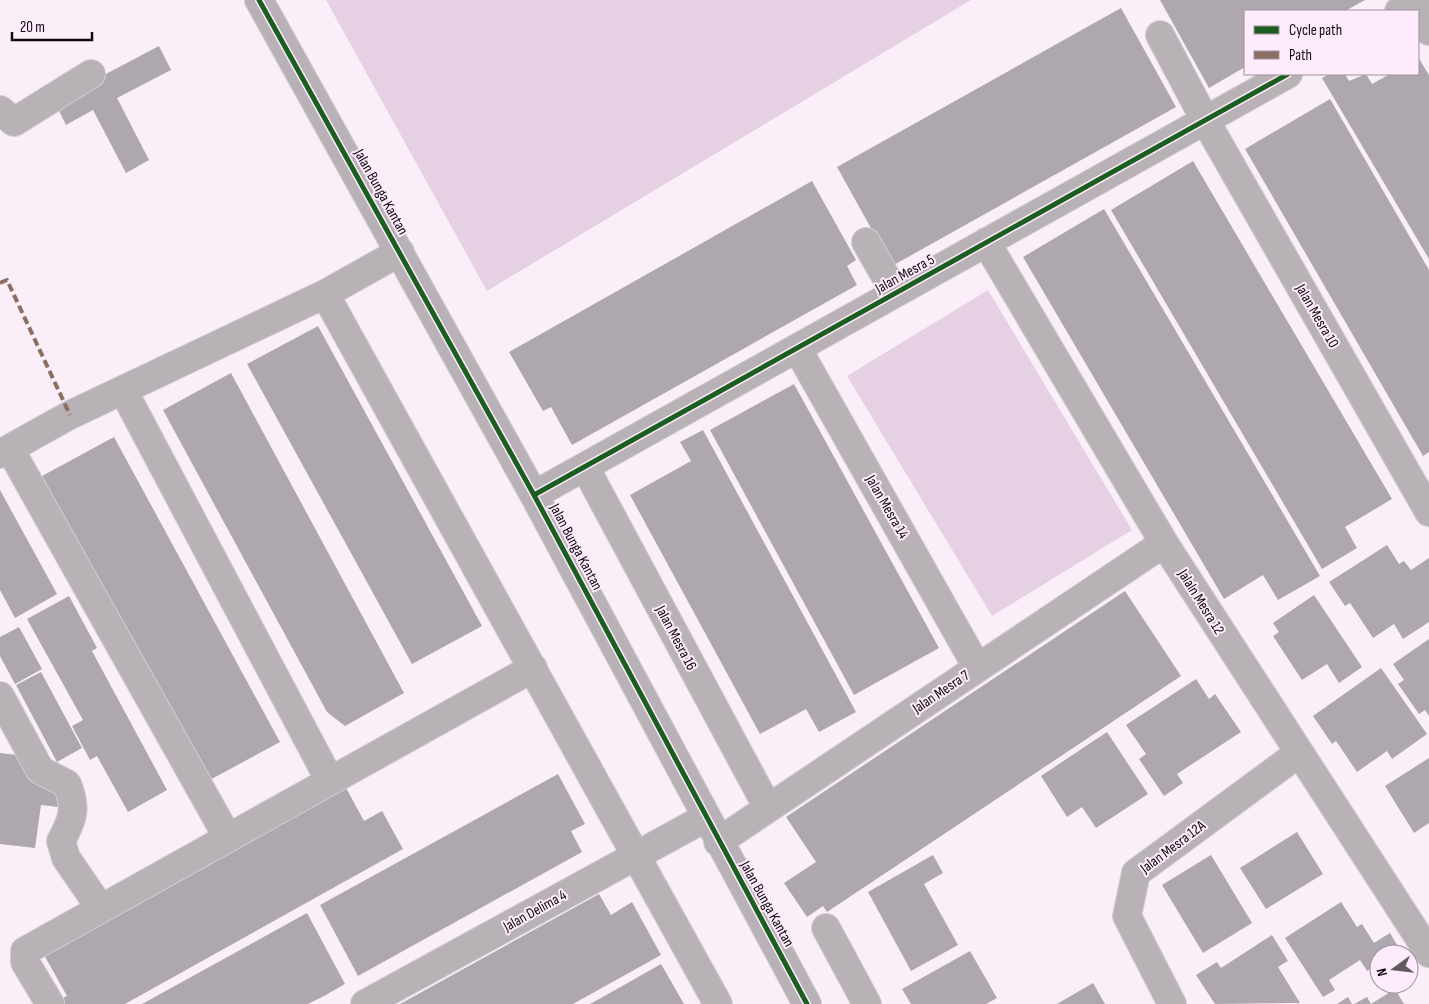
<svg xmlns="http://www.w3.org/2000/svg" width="1429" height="1004" font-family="'Sofia Sans Condensed',sans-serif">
	<rect width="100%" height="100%" fill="#faeff8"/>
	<path fill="#e6d0e3" d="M 326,0 L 971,0 L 487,291 Z
		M 988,290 L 1132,530 L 992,616 L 847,376 Z"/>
	<path fill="#afa7ae" d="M 1160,0 L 1365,0 L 1345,11 L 1245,11 L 1245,67 L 1209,88 Z
		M 1121,8 L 1176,107 L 892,266 L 837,167 Z
		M 159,46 L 171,70 L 117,98 L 149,160 L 126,173 L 93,110 L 66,125 L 54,101 L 74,73 L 97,61 L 104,75 Z
		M 1418,57 L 1429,75 L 1429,259 L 1322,78 L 1329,74 L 1345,74 L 1349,81 L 1366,74 L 1372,84 L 1390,74 L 1418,74 Z
		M 1330,99 L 1429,270 L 1429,452 L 1423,456 L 1245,149 Z
		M 1193,161 L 1392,499 L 1345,527 L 1357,548 L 1322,569 L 1111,210 Z
		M 812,181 L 856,260 L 847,266 L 857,285 L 572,445 L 551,407 L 543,411 L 509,352 Z
		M 1104,209 L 1320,576 L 1278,600 L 1263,575 L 1224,599 L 1023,257 Z
		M 318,326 L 482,626 L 412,664 L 247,364 Z
		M 231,373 L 404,693 L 345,726 L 327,712 L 163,410 Z
		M 794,384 L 939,648 L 854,695 L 710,430 Z
		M 703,430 L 856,712 L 819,732 L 806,709 L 760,734 L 630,495 L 691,461 L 680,442 Z
		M 114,437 L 280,742 L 208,781 L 42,476 Z
		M 0,490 L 57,594 L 15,618 L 0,590 Z
		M 1387,545 L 1399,564 L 1404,561 L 1411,570 L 1429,558 L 1429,622 L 1403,639 L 1394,624 L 1373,638 L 1350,603 L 1345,606 L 1329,582 Z
		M 1125,591 L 1181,676 L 827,912 L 823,906 L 807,917 L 784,883 L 816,862 L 786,817 Z
		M 1314,595 L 1362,667 L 1339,683 L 1327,664 L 1302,680 L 1273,636 L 1279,632 L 1273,623 Z
		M 69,596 L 97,648 L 92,651 L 167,790 L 128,812 L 97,756 L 90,760 L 72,726 L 83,720 L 27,619 Z
		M 19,627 L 42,669 L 15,684 L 0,656 L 0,637 Z
		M 1429,639 L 1429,716 L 1425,710 L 1419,714 L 1398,684 L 1404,680 L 1393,664 Z
		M 1381,668 L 1427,734 L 1392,759 L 1387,751 L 1357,772 L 1336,741 L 1332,744 L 1313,716 Z
		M 41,672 L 82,748 L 57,762 L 16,685 Z
		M 1196,679 L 1209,699 L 1215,694 L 1241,732 L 1177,774 L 1183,783 L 1164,796 L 1139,759 L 1146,754 L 1126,725 Z
		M 1107,732 L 1148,794 L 1096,828 L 1082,807 L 1067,817 L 1041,776 Z
		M 0,753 L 42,758 L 61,784 L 58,807 L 41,805 L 35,848 L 0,844 Z
		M 1429,758 L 1429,823 L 1414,833 L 1385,786 Z
		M 558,774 L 585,824 L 571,831 L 582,852 L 358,976 L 320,905 Z
		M 345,786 L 364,821 L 382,811 L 403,849 L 125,1004 L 60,1004 L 58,1000 L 67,996 L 43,953 Z
		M 1297,832 L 1323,874 L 1266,909 L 1240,868 Z
		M 933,855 L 943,873 L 924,884 L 958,945 L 911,971 L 868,892 Z
		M 1211,855 L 1252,923 L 1203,953 L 1162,885 Z
		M 599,894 L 611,915 L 632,902 L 661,955 L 573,1004 L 400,1004 Z
		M 1341,902 L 1357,927 L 1362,924 L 1374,943 L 1390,933 L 1400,950 L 1394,954 L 1379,954 L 1379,964 L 1367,971 L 1360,960 L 1329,980 L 1335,990 L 1323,997 L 1285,938 Z
		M 307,913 L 345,984 L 324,996 L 308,1004 L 142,1004 Z
		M 1272,935 L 1288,961 L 1278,967 L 1300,1003 L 1215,1004 L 1196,975 L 1217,962 L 1221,968 Z
		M 970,951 L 997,998 L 986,1004 L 911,1004 L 902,989 Z
		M 661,964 L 684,1004 L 590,1004 L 624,985 Z
		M 1093,983 L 1105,1004 L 1057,1004 Z
		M 1395,989 L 1404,1004 L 1371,1004 Z
		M 1348,997 L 1352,1004 L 1337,1004 Z
		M 1367,997 L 1371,1004 L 1354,1004 Z"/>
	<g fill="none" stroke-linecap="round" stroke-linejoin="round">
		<defs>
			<path id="minor" d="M 259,0 L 534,495 L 807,1004
				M 1399,11 L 1419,0
				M 1418,12 L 1429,31
				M 1160,35 L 1205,120 L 1429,512
				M 0,110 L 14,122 L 91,74
				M 866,242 L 895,293
				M 986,242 L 1164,543 L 1429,953
				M 325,294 L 718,1004
				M 797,348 L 977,667
				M 123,390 L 330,781
				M 10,449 L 228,838
				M 0,454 L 70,415 L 325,294 L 400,252
				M 585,467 L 768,808
				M 534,495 L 1288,74
				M 0,696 L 40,770 L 67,784 C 77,808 73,819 61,841 L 66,858 L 101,909
				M 718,842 L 1164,543
				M 826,928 L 867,1004
				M 50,1004 L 25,962 L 25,951 L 533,668
				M 365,1004 L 705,818
				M 1172,1004 L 1127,916 L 1136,873 L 1299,753"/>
		</defs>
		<use href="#minor" stroke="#d4cbd2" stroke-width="30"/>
		<use href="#minor" stroke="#b8b2b7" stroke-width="28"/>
		<path stroke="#8d6e63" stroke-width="4" stroke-dasharray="8 4" stroke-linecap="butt" d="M 0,283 L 7,280 L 70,415"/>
		<defs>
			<path id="cycleway" d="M 259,0 L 534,495 L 807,1004
				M 534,495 L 1288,74"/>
		</defs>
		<use href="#cycleway" stroke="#feebfb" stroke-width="8"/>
		<use href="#cycleway" stroke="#1b5e20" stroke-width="5"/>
	</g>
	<g text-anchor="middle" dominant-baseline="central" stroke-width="4" stroke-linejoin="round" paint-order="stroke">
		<g font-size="15" fill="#10090f" stroke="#feebfb">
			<text transform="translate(381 192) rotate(61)">Jalan Bunga Kantan</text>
			<text transform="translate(905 274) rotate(-29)">Jalan Mesra 5</text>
			<text transform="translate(1317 316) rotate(60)">Jalan Mesra 10</text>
			<text transform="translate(887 507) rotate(60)">Jalan Mesra 14</text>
			<text transform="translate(576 547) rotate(62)">Jalan Bunga Kantan</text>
			<text transform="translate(1201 602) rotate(58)">Jalaln Mesra 12</text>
			<text transform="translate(676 638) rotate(62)">Jalan Mesra 16</text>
			<text transform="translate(941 692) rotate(-34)">Jalan Mesra 7</text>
			<text transform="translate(1173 847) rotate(-37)">Jalan Mesra 12A</text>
			<text transform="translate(767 904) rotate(61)">Jalan Bunga Kantan</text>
			<text transform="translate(535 911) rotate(-29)">Jalan Delima 4</text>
		</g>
	</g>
	<rect x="1244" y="10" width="175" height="65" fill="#feebfb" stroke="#9f919d"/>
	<rect x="1254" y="26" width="25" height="8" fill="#1b5e20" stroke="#9f919d"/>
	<text x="1289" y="35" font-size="15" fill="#10090f">Cycle path</text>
	<rect x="1254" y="51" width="25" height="8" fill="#8d6e63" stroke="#9f919d"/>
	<text x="1289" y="60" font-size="15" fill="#10090f">Path</text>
	<g transform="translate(1394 969) rotate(255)"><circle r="24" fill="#feebfb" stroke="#9f919d"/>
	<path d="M0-4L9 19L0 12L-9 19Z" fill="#625a61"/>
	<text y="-8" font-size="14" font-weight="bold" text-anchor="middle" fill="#10090f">N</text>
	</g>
	<path d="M12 32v8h80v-8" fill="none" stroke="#10090f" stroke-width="2.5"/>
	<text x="20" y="32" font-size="15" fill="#10090f" stroke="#feebfb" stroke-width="4" paint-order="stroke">20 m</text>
</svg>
